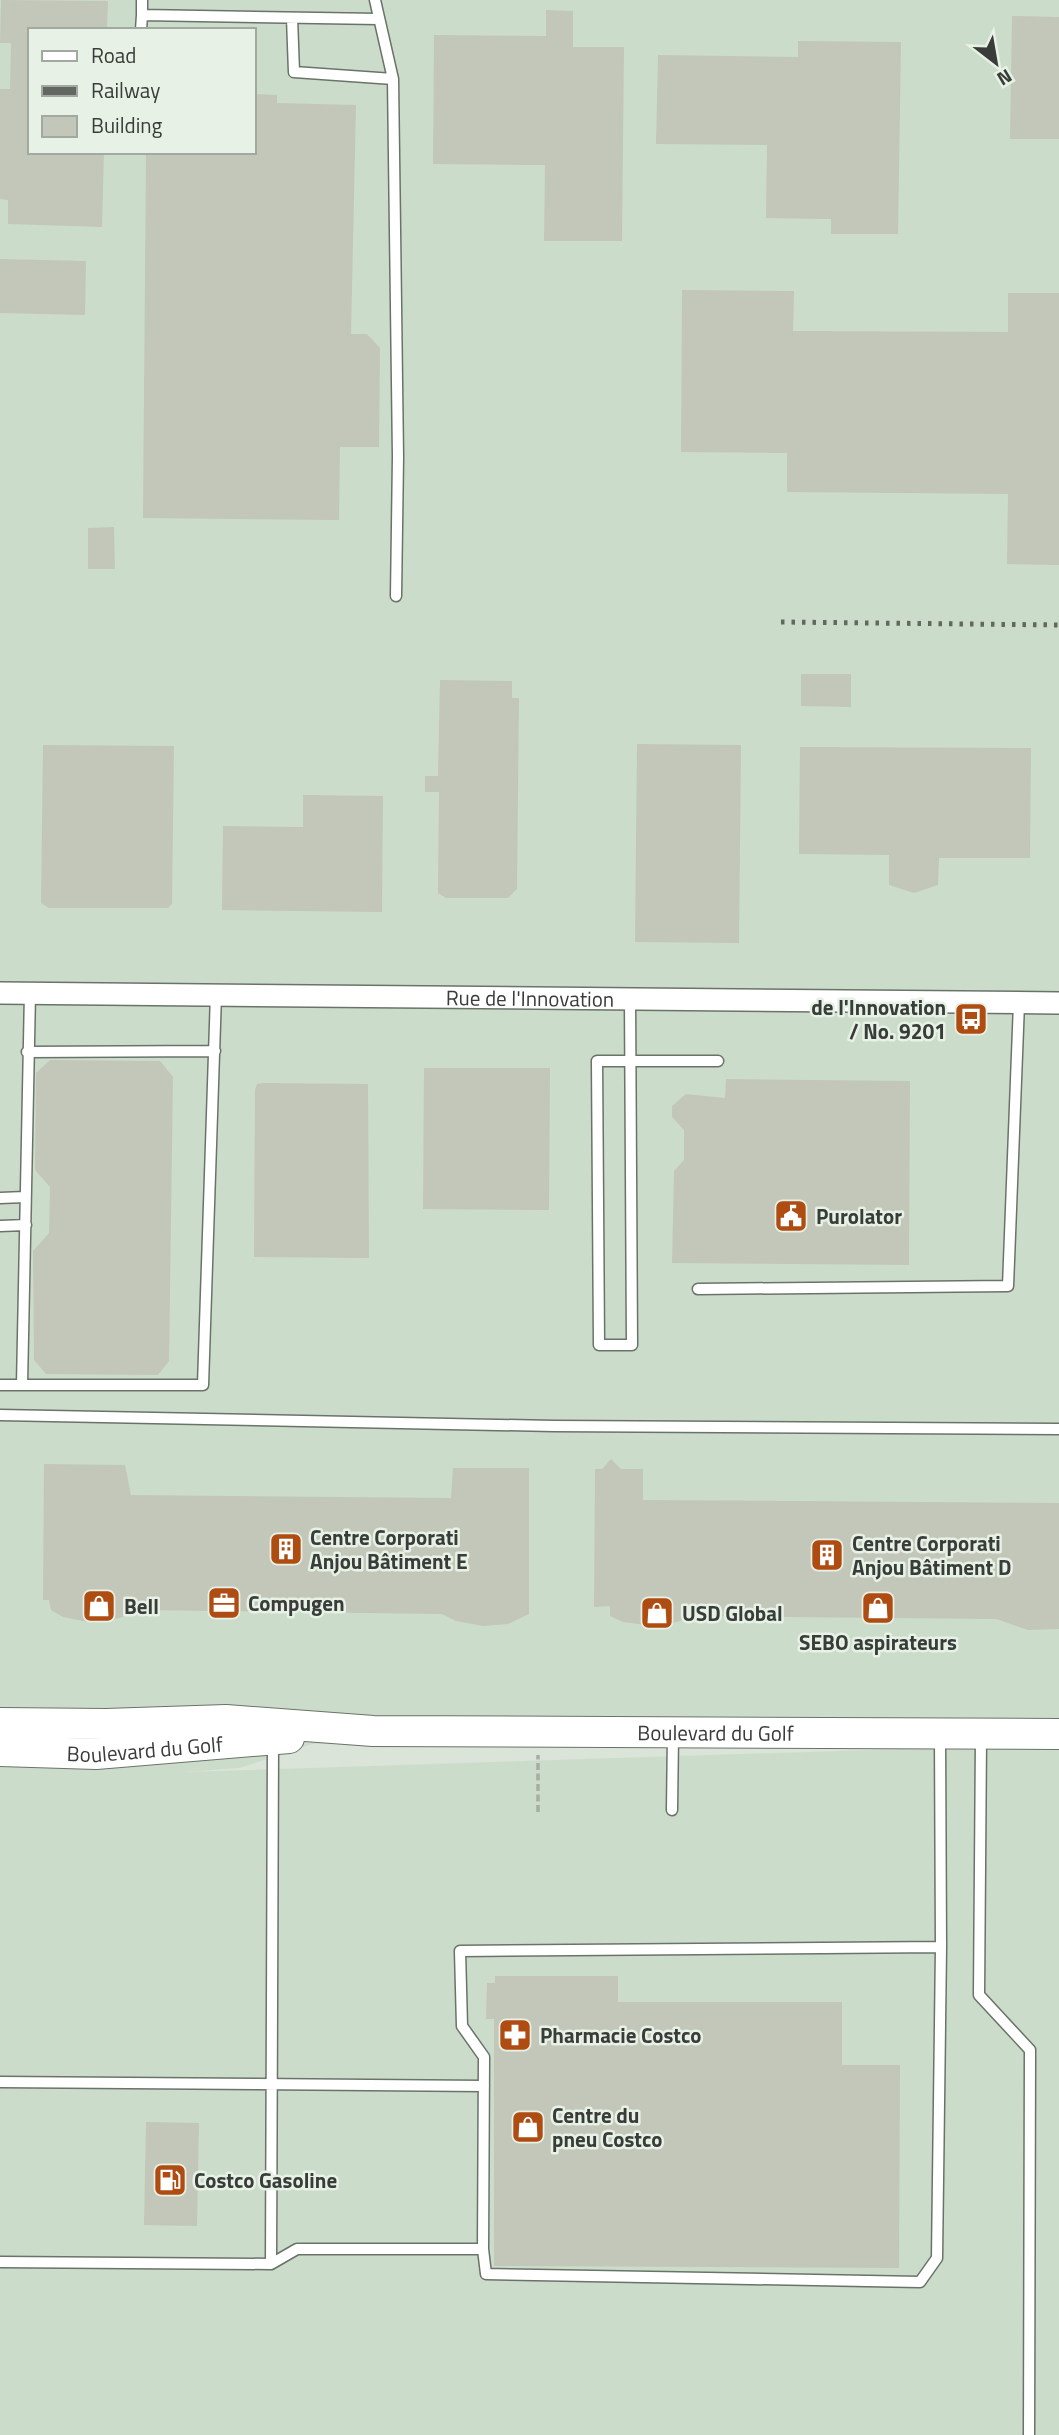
<svg xmlns="http://www.w3.org/2000/svg" width="1059" height="2435" font-family="'Titillium Web',sans-serif">
	<rect width="100%" height="100%" fill="#dae4d8"/>
	<path fill="#ccdcca" fill-rule="evenodd" d="M 0,0 L 1059,0 L 1059,2435 L 0,2435 ZM 30,30 L 254,30 L 254,152 L 30,152 ZM 312,1744 L 931,1747 L 931,1748 L 185,1772 L 240,1768 Z"/>
	<path fill="#c2c7b9" d="M 1,0 L 108,1 L 107,30 L 30,30 L 30,152 L 104,152 L 102,227 L 8,224 L 8,200 L 0,199 L 0,89 L 10,89 L 11,43 L 0,43 Z
		M 546,10 L 573,11 L 573,47 L 624,47 L 622,241 L 544,241 L 545,165 L 433,164 L 434,35 L 546,36 Z
		M 1012,16 L 1059,17 L 1059,139 L 1010,139 Z
		M 798,41 L 901,42 L 898,234 L 831,234 L 831,219 L 766,218 L 767,145 L 656,144 L 658,55 L 798,57 Z
		M 254,94 L 277,95 L 277,103 L 356,105 L 351,334 L 367,334 L 380,348 L 379,447 L 340,447 L 339,520 L 143,518 L 146,152 L 254,152 Z
		M 0,259 L 86,261 L 85,315 L 0,313 Z
		M 682,290 L 794,291 L 793,331 L 1008,332 L 1008,293 L 1059,293 L 1059,565 L 1007,564 L 1008,494 L 787,492 L 787,453 L 681,452 Z
		M 114,527 L 115,569 L 88,569 L 88,528 Z
		M 801,674 L 851,674 L 851,707 L 801,706 Z
		M 440,680 L 512,681 L 512,698 L 519,698 L 517,889 L 508,898 L 446,898 L 438,893 L 439,792 L 425,792 L 425,776 L 438,776 Z
		M 637,744 L 741,745 L 739,943 L 635,942 Z
		M 43,745 L 174,746 L 172,904 L 168,908 L 49,908 L 41,903 Z
		M 800,747 L 1031,748 L 1030,858 L 939,858 L 938,885 L 914,893 L 889,885 L 889,855 L 799,854 Z
		M 303,795 L 383,796 L 382,912 L 222,910 L 223,826 L 303,827 Z
		M 50,1060 L 160,1061 L 173,1077 L 169,1361 L 158,1375 L 46,1374 L 34,1360 L 33,1251 L 49,1233 L 50,1187 L 35,1170 L 36,1073 Z
		M 424,1068 L 550,1068 L 549,1210 L 423,1209 Z
		M 726,1079 L 910,1081 L 909,1265 L 672,1263 L 674,1171 L 684,1160 L 684,1130 L 672,1117 L 672,1106 L 686,1094 L 725,1098 Z
		M 262,1083 L 368,1084 L 369,1258 L 254,1257 L 255,1090 L 257,1084 Z
		M 611,1459 L 621,1469 L 643,1469 L 643,1500 L 1059,1503 L 1059,1629 L 1028,1630 L 996,1619 L 696,1616 L 660,1627 L 623,1622 L 610,1616 L 610,1606 L 594,1607 L 595,1469 L 602,1469 Z
		M 44,1464 L 125,1465 L 131,1495 L 451,1498 L 453,1468 L 529,1468 L 529,1614 L 508,1624 L 483,1626 L 456,1621 L 442,1614 L 138,1610 L 120,1618 L 88,1622 L 63,1617 L 51,1610 L 49,1600 L 43,1600 Z
		M 495,1976 L 618,1976 L 618,2002 L 842,2002 L 842,2065 L 900,2065 L 899,2268 L 494,2266 L 494,2019 L 486,2019 L 487,1983 L 495,1983 Z
		M 146,2122 L 199,2123 L 197,2226 L 144,2225 Z"/>
	<g fill="none" stroke-linecap="round" stroke-linejoin="round">
		<defs>
			<path id="lane" d="M 142,0 L 142,15 L 379,19
				M 375,0 L 393,79 L 398,457 L 396,596
				M 292,18 L 294,72 L 393,79
				M 141,30 L 142,15
				M 630,999 L 632,1345 L 599,1345 L 597,1061 L 718,1061
				M 27,1052 L 215,1051
				M 0,1198 L 25,1197
				M 0,1226 L 26,1225
				M 698,1289 L 1008,1286 L 1019,1003
				M 0,1385 L 22,1385 L 30,993
				M 22,1385 L 203,1385 L 216,994
				M 0,1415 L 554,1426 L 1059,1429
				M 981,1737 L 979,1995 L 1030,2050 L 1029,2435
				M 672,1810 L 673,1735
				M 0,2082 L 484,2086
				M 483,2249 L 486,2274 L 920,2282 L 937,2258 L 941,1947
				M 0,2262 L 271,2264 L 297,2249 L 483,2249 L 484,2057 L 462,2026 L 460,1951 L 941,1947 L 940,1736
				M 271,2264 L 273,1743"/>
			<g id="street">
				<path id="s1" d="M 0,993 L 1059,1003"/>
			</g>
			<g id="secondary">
				<path id="s2" d="M 0,1723 L 106,1724 L 226,1720 L 373,1731 L 1059,1734"/>
				<path id="s3" d="M 0,1751 L 96,1754 L 289,1738"/>
			</g>
		</defs>
		<use href="#lane" stroke="#6a7369" stroke-width="13"/>
		<use href="#street" stroke="#6a7369" stroke-width="24"/>
		<use href="#secondary" stroke="#6a7369" stroke-width="32"/>
		<path stroke="#a5ada4" stroke-width="3.5" stroke-dasharray="7 3.5" stroke-linecap="butt" d="M 538,1812 L 538,1755"/>
		<use href="#lane" stroke="#fff" stroke-width="10"/>
		<use href="#street" stroke="#fff" stroke-width="21"/>
		<use href="#secondary" stroke="#fff" stroke-width="30"/>
		<path stroke="#626761" stroke-width="5" stroke-dasharray="3.5 7" stroke-linecap="butt" d="M 781,622 L 1059,625"/>
	</g>
	<defs>
		<symbol id="bus-square" viewBox="-11 -11 22 22"><rect x="-9" y="-9" width="18" height="18" rx="4" fill="#af4c12" stroke="#e7f1e5"/><path d="M-5-6H5V4H4V6H2V4H-2V6H-4V4H-5ZM-3.5-4V0h7V-4ZM-3.5 1.2v1.5H-2V1.2ZM2 1.2v1.5H3.5V1.2Z" fill="#fff"/></symbol>
		<symbol id="civic-square" viewBox="-11 -11 22 22"><rect x="-9" y="-9" width="18" height="18" rx="4" fill="#af4c12" stroke="#e7f1e5"/><path d="M-.6-6.5H3V-4.5H.6V-3L4-1V1h2V6H-6V1h2V-1L-.6-3ZM-1.2 2.5V6h2.4V2.5Z" fill="#fff"/></symbol>
		<symbol id="building-square" viewBox="-11 -11 22 22"><rect x="-9" y="-9" width="18" height="18" rx="4" fill="#af4c12" stroke="#e7f1e5"/><path d="M-4-6H4V6H1V3H-1V6H-4ZM-2.5-4.3h1.7v1.8h-1.7ZM.8-4.3h1.7v1.8H.8ZM-2.5-1h1.7V.8h-1.7ZM.8-1h1.7V.8H.8Z" fill="#fff"/></symbol>
		<symbol id="office-square" viewBox="-11 -11 22 22"><rect x="-9" y="-9" width="18" height="18" rx="4" fill="#af4c12" stroke="#e7f1e5"/><path d="M-6-3h4V-5.5h4V-3h4V5H-6ZM-1-4.5V-3h2v-1.5ZM-6 0V1H6V0Z" fill="#fff"/></symbol>
		<symbol id="shop-square" viewBox="-11 -11 22 22"><rect x="-9" y="-9" width="18" height="18" rx="4" fill="#af4c12" stroke="#e7f1e5"/><path d="M-5-2.5h2.3a2.7 3.5 0 0 1 5.4 0H5L5.5 6h-11ZM-1.5-2.5h3a1.5 2.3 0 0 0-3 0Z" fill="#fff"/></symbol>
		<symbol id="pharmacy-square" viewBox="-11 -11 22 22"><rect x="-9" y="-9" width="18" height="18" rx="4" fill="#af4c12" stroke="#e7f1e5"/><path d="M-2-6h4v4h4v4h-4v4h-4v-4h-4v-4h4Z" fill="#fff"/></symbol>
		<symbol id="fuel-square" viewBox="-11 -11 22 22"><rect x="-9" y="-9" width="18" height="18" rx="4" fill="#af4c12" stroke="#e7f1e5"/><path d="M-5.5-6h7V0h2V4h1.3V-2.5L3-4.5l.8-.8L6-3V5H2.5V1h-1V6h-7ZM-4.2-4.7v3.2H.2V-4.7Z" fill="#fff"/></symbol>
	</defs>
	<g fill-rule="evenodd">
		<use href="#bus-square" x="952" y="1000" width="38" height="38"/>
		<use href="#civic-square" x="772" y="1197" width="38" height="38"/>
		<use href="#building-square" x="267" y="1530" width="38" height="38"/>
		<use href="#building-square" x="808" y="1536" width="38" height="38"/>
		<use href="#office-square" x="205" y="1584" width="38" height="38"/>
		<use href="#shop-square" x="80" y="1587" width="38" height="38"/>
		<use href="#shop-square" x="859" y="1589" width="38" height="38"/>
		<use href="#shop-square" x="638" y="1594" width="38" height="38"/>
		<use href="#pharmacy-square" x="496" y="2016" width="38" height="38"/>
		<use href="#shop-square" x="509" y="2108" width="38" height="38"/>
		<use href="#fuel-square" x="151" y="2161" width="38" height="38"/>
	</g>
	<g text-anchor="middle" dominant-baseline="central" stroke-width="5" stroke-linejoin="round" paint-order="stroke">
		<g font-size="21" fill="#393d39" stroke="#e7f1e5">
			<text stroke="none"><textPath href="#s1" startOffset="530">Rue de l'Innovation</textPath></text>
			<text stroke="none"><textPath href="#s2" startOffset="716">Boulevard du Golf</textPath></text>
			<text stroke="none"><textPath href="#s3" startOffset="145">Boulevard du Golf</textPath></text>
		</g>
		<g font-size="21" font-weight="bold" fill="#393d39" stroke="#e7f1e5" text-anchor="start">
			<text x="946" y="1007" text-anchor="end">de l'Innovation<tspan x="946" dy="24">/ No. 9201</tspan></text>
			<text x="816" y="1216">Purolator</text>
			<text x="310" y="1537">Centre Corporati<tspan x="310" dy="24">Anjou Bâtiment E</tspan></text>
			<text x="852" y="1543">Centre Corporati<tspan x="852" dy="24">Anjou Bâtiment D</tspan></text>
			<text x="248" y="1603">Compugen</text>
			<text x="124" y="1606">Bell</text>
			<text x="682" y="1613">USD Global</text>
			<text x="878" y="1642" text-anchor="middle">SEBO aspirateurs</text>
			<text x="540" y="2035">Pharmacie Costco</text>
			<text x="552" y="2115">Centre du<tspan x="552" dy="24">pneu Costco</tspan></text>
			<text x="194" y="2180">Costco Gasoline</text>
		</g>
	</g>
	<rect x="28" y="28" width="228" height="126" fill="#e7f1e5" stroke="#a1a9a0" stroke-width="2"/>
	<rect x="42" y="51" width="35" height="10" fill="#ffffff" stroke="#a1a9a0" stroke-width="2"/>
	<text x="91" y="63" font-size="21" fill="#393d39">Road</text>
	<rect x="42" y="86" width="35" height="10" fill="#626761" stroke="#a1a9a0" stroke-width="2"/>
	<text x="91" y="98" font-size="21" fill="#393d39">Railway</text>
	<rect x="42" y="116" width="35" height="21" fill="#c2c7b9" stroke="#a1a9a0" stroke-width="2"/>
	<text x="91" y="133" font-size="21" fill="#393d39">Building</text>
	<g transform="translate(996 63) rotate(149)" stroke="#e7f1e5" stroke-width="5" paint-order="stroke">
	<path d="M0-5L12 26L0 18L-12 26Z" fill="#393d39"/>
	<text y="-10" font-size="19" font-weight="bold" text-anchor="middle" fill="#393d39">N</text>
	</g>
</svg>
